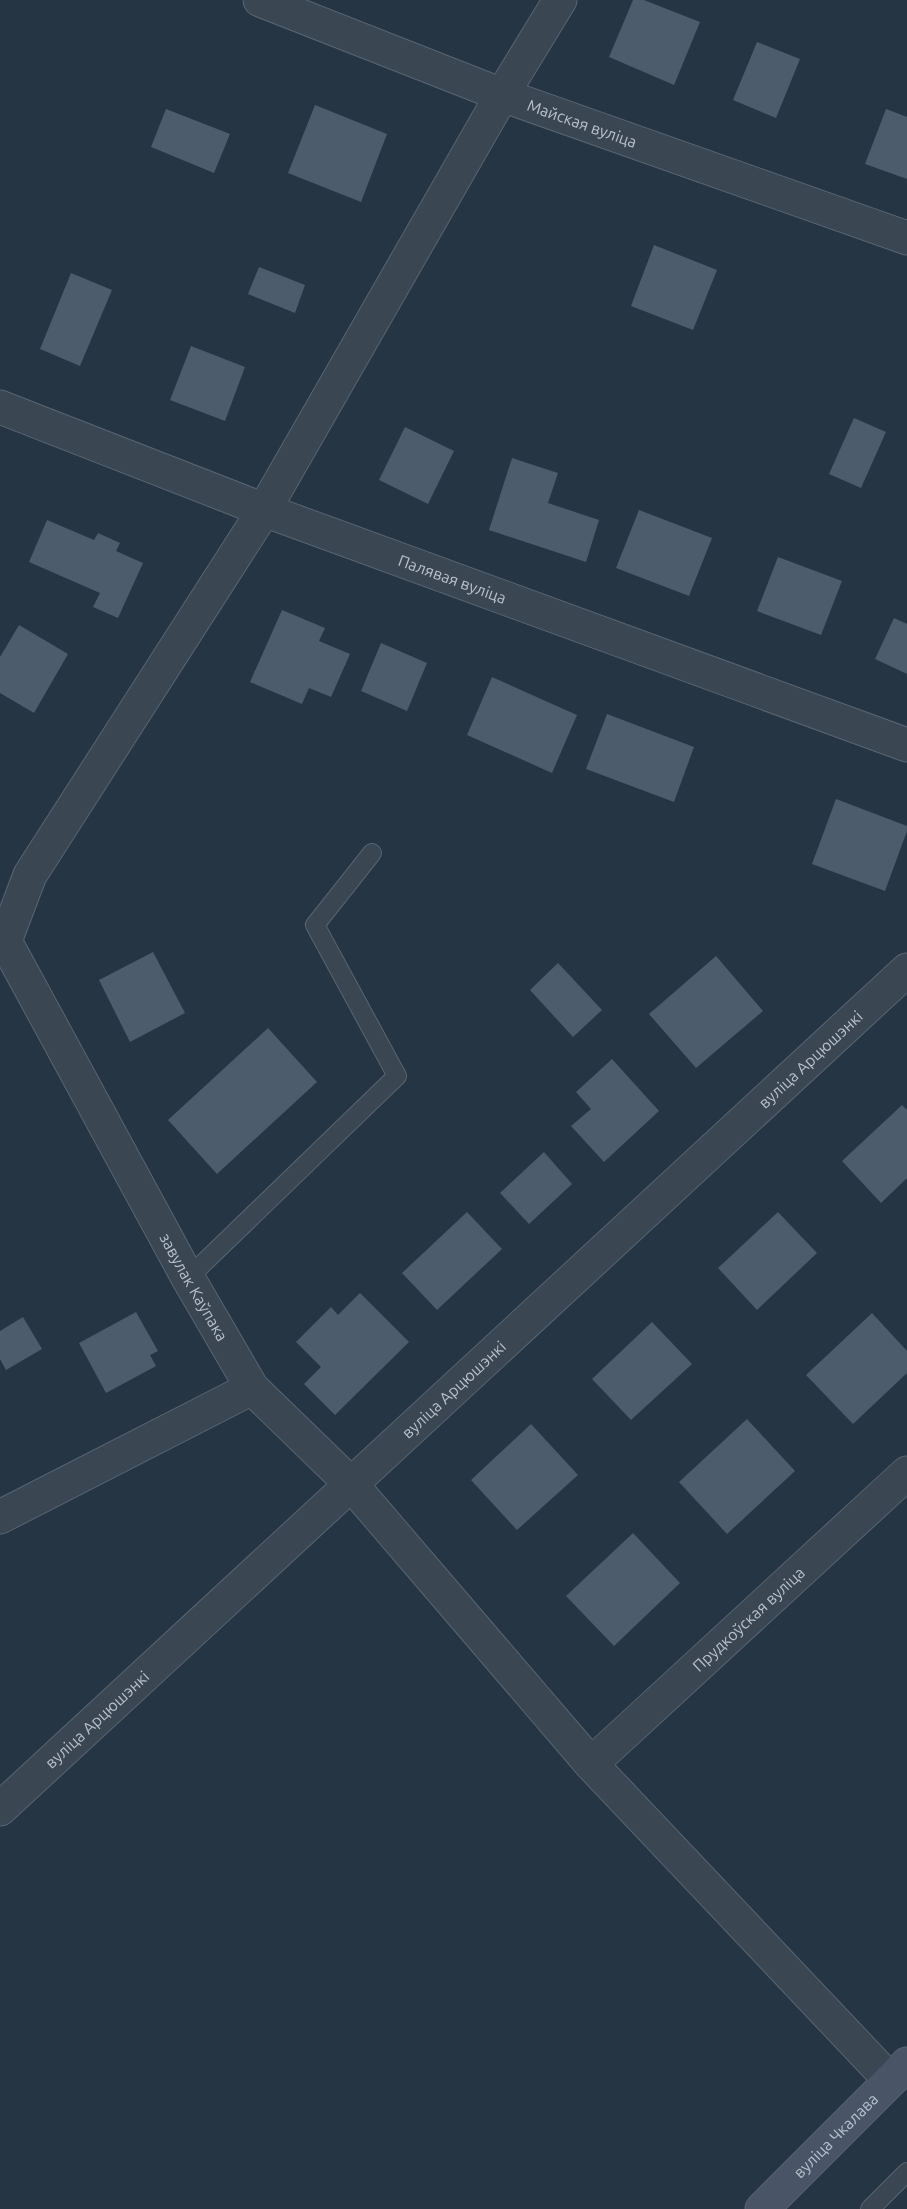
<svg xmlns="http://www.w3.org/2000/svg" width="907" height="2209" font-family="Ubuntu,sans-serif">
	<rect width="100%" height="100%" fill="#263544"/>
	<path fill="#4c5c6d" d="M 633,0 L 644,0 L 700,22 L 674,85 L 609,57 Z
		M 757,42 L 800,59 L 776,118 L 733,100 Z
		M 315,105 L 387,134 L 361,202 L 288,173 Z
		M 166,109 L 230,134 L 214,173 L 151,147 Z
		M 886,109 L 907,117 L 907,179 L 865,164 Z
		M 654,245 L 717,270 L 693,330 L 631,306 Z
		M 259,267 L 305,285 L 295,313 L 248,294 Z
		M 71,273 L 112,290 L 80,366 L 40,349 Z
		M 191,346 L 245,367 L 225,421 L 170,400 Z
		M 854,418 L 886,432 L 861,488 L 829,474 Z
		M 405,427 L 454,451 L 428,504 L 379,480 Z
		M 512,458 L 558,473 L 548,503 L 599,520 L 586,562 L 489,530 Z
		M 639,510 L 712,538 L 689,596 L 616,568 Z
		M 47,520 L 94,540 L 98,533 L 120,543 L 116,551 L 143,563 L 118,618 L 93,607 L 100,593 L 29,562 Z
		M 778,557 L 842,581 L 821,635 L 757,611 Z
		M 282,610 L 325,628 L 319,641 L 350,654 L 331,697 L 309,688 L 302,704 L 250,682 Z
		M 894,618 L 907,624 L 907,674 L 875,659 Z
		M 19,625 L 68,654 L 34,713 L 0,693 L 0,657 Z
		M 381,643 L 427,663 L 407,711 L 361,691 Z
		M 492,677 L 577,715 L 552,773 L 467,735 Z
		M 607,714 L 694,747 L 674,802 L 586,769 Z
		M 836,799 L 907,826 L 907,831 L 885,891 L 812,864 Z
		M 153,952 L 185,1013 L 130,1042 L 99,980 Z
		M 716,956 L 763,1011 L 696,1068 L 649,1014 Z
		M 558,963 L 602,1010 L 573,1037 L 530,990 Z
		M 268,1028 L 317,1082 L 217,1174 L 168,1120 Z
		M 612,1059 L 659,1111 L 604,1162 L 571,1126 L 591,1109 L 576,1092 Z
		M 902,1105 L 907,1110 L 907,1178 L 881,1203 L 842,1161 Z
		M 544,1152 L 572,1184 L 529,1224 L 500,1193 Z
		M 467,1212 L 502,1249 L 437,1310 L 402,1273 Z
		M 778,1212 L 817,1253 L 757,1310 L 718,1268 Z
		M 360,1293 L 409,1342 L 335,1415 L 304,1384 L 321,1367 L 296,1342 L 331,1307 L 338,1315 Z
		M 136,1312 L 158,1351 L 150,1355 L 156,1366 L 106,1393 L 79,1343 Z
		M 872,1313 L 907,1351 L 907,1373 L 853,1424 L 806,1375 Z
		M 23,1317 L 42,1349 L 6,1370 L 0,1359 L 0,1331 Z
		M 652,1322 L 692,1364 L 631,1420 L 592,1379 Z
		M 747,1419 L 795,1471 L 727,1534 L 679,1482 Z
		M 531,1424 L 578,1475 L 517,1530 L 471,1480 Z
		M 633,1533 L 680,1583 L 614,1646 L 566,1596 Z"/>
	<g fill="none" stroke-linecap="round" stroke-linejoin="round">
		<defs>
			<path id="lane" d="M 188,1278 L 397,1076 L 315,925 L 372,853
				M 870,2209 L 907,2172"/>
			<g id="street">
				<path id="s1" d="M 260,0 L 502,95 L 907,238"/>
				<path id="s2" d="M 0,407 L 264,510 L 907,745"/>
				<path d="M 0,939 L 5,941 L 30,875 L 264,510 L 502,95 L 560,0"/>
				<path id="s3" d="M 0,944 L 5,941 L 188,1278 L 252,1388 L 351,1484 L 591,1764 L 890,2080"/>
				<path d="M 0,1517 L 252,1388"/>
				<path id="s4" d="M 591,1764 L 907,1473"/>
				<path id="s5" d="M 0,1809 L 907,970"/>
			</g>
			<g id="secondary">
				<path id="s6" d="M 762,2209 L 907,2064"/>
			</g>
		</defs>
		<use href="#lane" stroke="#596471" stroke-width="20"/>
		<use href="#street" stroke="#596471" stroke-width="35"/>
		<use href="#secondary" stroke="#596471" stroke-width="35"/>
		<use href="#lane" stroke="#3b4653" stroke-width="18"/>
		<use href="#street" stroke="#3b4653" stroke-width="33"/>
		<use href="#secondary" stroke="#495567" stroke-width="33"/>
	</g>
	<g text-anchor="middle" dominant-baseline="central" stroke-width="4.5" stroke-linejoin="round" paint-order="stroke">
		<g font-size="16" fill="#b8c1cd" stroke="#1f2b39">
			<text stroke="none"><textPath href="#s1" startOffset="345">Майская вуліца</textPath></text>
			<text stroke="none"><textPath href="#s2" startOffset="484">Палявая вуліца</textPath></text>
			<text stroke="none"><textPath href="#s5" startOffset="1104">вуліца Арцюшэнкі</textPath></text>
			<text stroke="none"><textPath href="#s3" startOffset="400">завулак Каўпака</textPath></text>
			<text stroke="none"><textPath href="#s5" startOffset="618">вуліца Арцюшэнкі</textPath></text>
			<text stroke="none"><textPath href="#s4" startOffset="214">Прудкоўская вуліца</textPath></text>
			<text stroke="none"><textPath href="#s5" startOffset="132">вуліца Арцюшэнкі</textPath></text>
			<text stroke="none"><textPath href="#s6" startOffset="104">вуліца Чкалава</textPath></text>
		</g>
	</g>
</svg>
